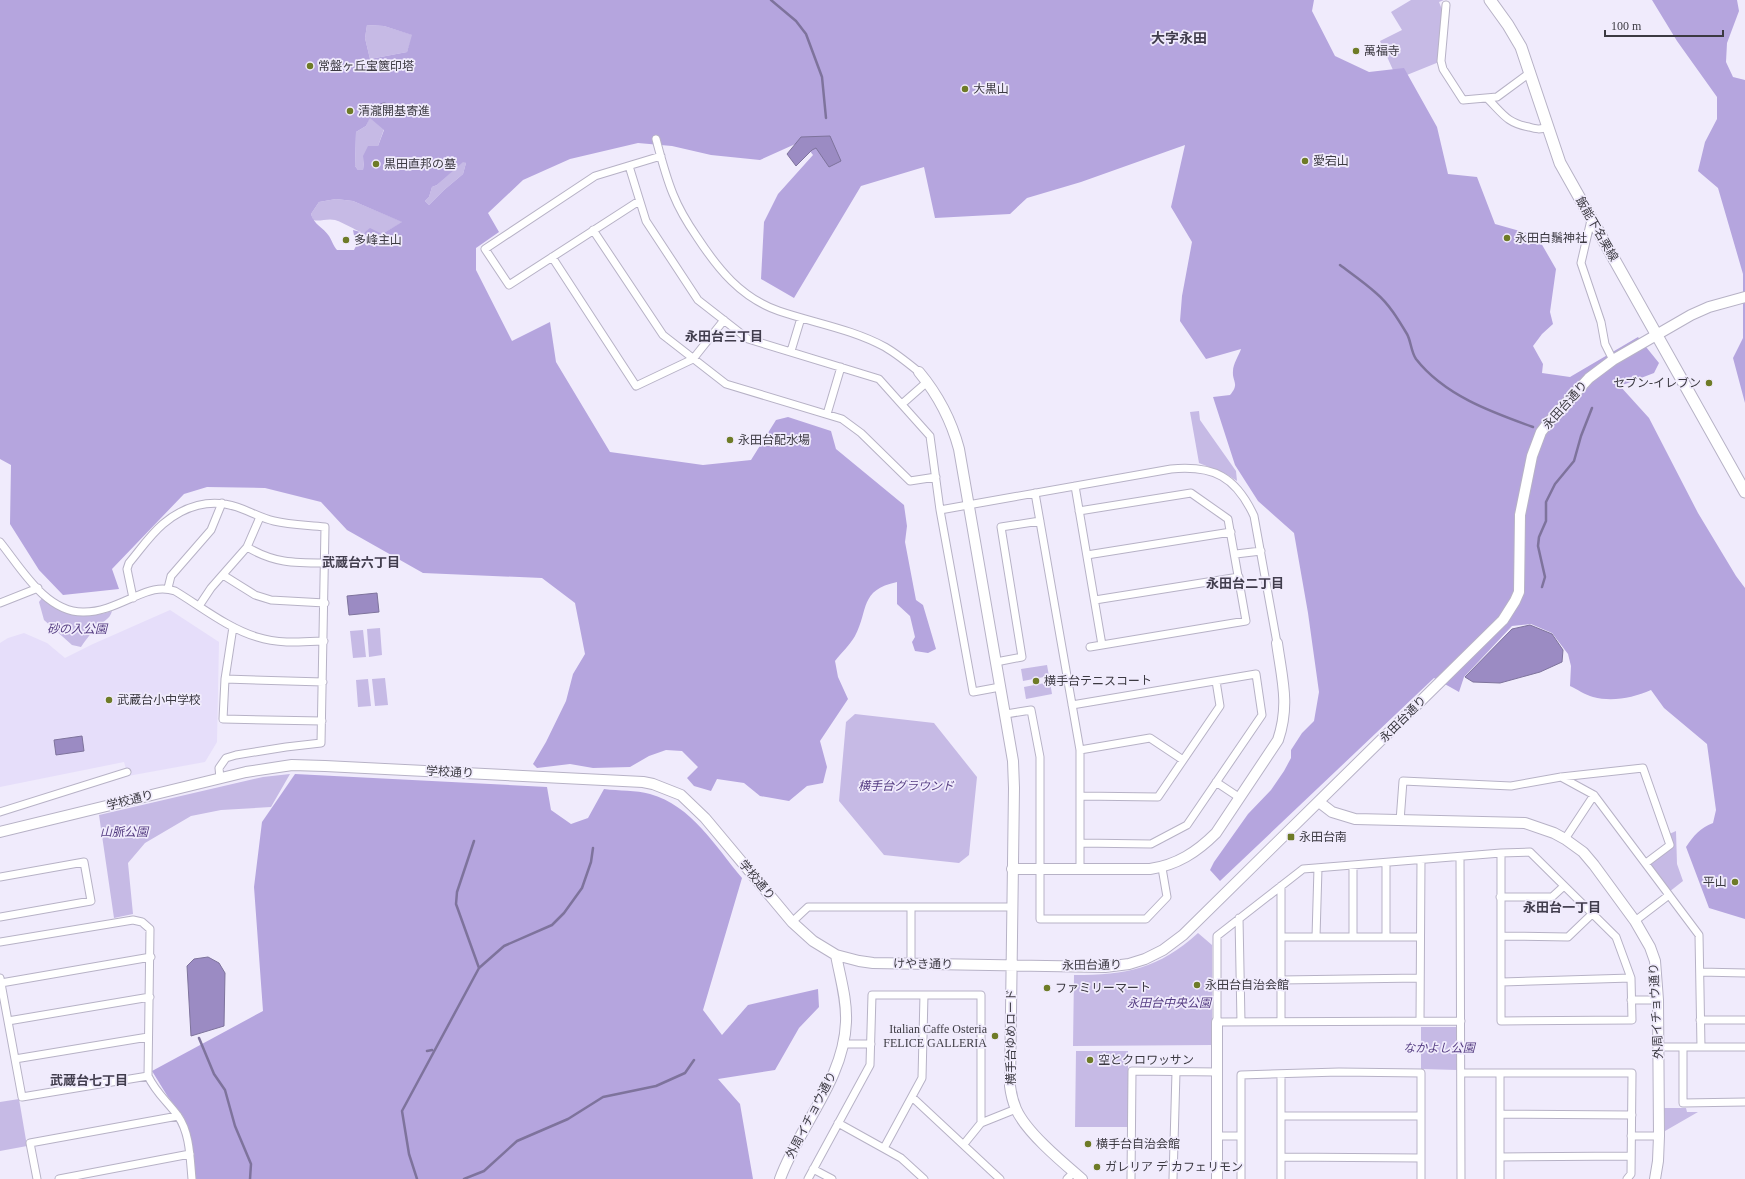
<svg xmlns="http://www.w3.org/2000/svg" width="1745" height="1179" font-family="'Times New Roman','Noto Sans JP',serif">
	<rect width="100%" height="100%" fill="#f0ebfc"/>
	<path fill="#e6defa" d="M 170,610 L 219,642 L 217,742 L 205,762 L 128,776 L 124,762 L 0,787 L 0,643 L 8,638 L 24,633 L 47,643 L 65,658 L 93,644 Z"/>
	<path fill="#c6bae5" d="M 1411,0 L 1444,0 L 1439,2 L 1443,12 L 1439,62 L 1397,79 L 1380,41 L 1402,30 L 1391,12 Z
		M 367,25 L 384,26 L 413,35 L 407,52 L 370,59 L 365,38 Z
		M 370,117 L 384,129 L 378,146 L 364,162 L 363,170 L 358,170 L 355,166 L 356,132 L 366,126 Z
		M 463,161 L 466,163 L 463,174 L 444,190 L 429,205 L 425,201 L 429,197 L 432,187 L 437,185 Z
		M 336,199 L 353,201 L 403,222 L 382,234 L 368,231 L 364,233 C 354,230 345,223 335,220 C 327,218 320,222 313,220 L 311,214 L 319,202 Z
		M 1199,411 L 1200,420 L 1236,471 L 1237,481 L 1226,474 L 1199,463 L 1190,412 Z
		M 42,598 C 62,617 87,619 112,611 C 110,620 101,622 95,629 C 90,634 85,641 81,647 L 72,645 L 44,620 L 39,602 Z
		M 380,628 L 382,655 L 369,657 L 367,629 Z
		M 363,630 L 366,657 L 353,658 L 350,631 Z
		M 1047,665 L 1049,676 L 1023,681 L 1021,669 Z
		M 385,678 L 388,705 L 375,706 L 372,679 Z
		M 368,679 L 371,706 L 358,707 L 356,680 Z
		M 1050,682 L 1052,694 L 1026,699 L 1024,687 Z
		M 855,714 L 934,723 L 977,777 L 969,855 L 959,863 L 884,855 L 839,801 L 846,722 Z
		M 290,774 L 271,807 L 221,810 L 191,816 L 145,843 L 128,863 L 133,914 L 114,918 L 99,815 L 263,777 Z
		M 1676,831 L 1677,864 L 1683,881 L 1669,892 L 1646,864 L 1670,845 L 1667,835 Z
		M 1198,933 L 1212,945 L 1212,1045 L 1073,1046 L 1074,975 C 1127,975 1158,969 1198,933 Z
		M 1421,1027 L 1457,1027 L 1457,1070 L 1421,1069 Z
		M 1076,1051 L 1128,1051 L 1128,1127 L 1075,1127 Z
		M 19,1099 L 27,1146 L 0,1151 L 0,1102 Z
		M 1664,1108 L 1686,1108 L 1687,1112 L 1698,1112 L 1665,1131 Z"/>
	<path fill="#b5a5de" fill-rule="evenodd" d="M 0,0 L 1314,0 L 1312,11 L 1335,56 L 1369,72 L 1404,68 L 1437,127 L 1448,174 L 1477,177 L 1495,224 L 1537,236 L 1556,269 L 1550,312 L 1553,324 L 1542,334 L 1533,346 L 1543,364 L 1542,373 L 1570,377 L 1638,337 L 1659,363 L 1654,373 L 1620,386 L 1649,418 L 1698,513 L 1736,576 L 1745,588 L 1745,919 L 1709,908 L 1686,847 C 1694,835 1700,828 1713,823 L 1716,810 L 1707,744 L 1664,708 L 1651,690 C 1633,698 1612,702 1593,697 C 1585,695 1577,689 1570,686 L 1571,666 L 1568,654 L 1552,633 L 1531,624 L 1512,626 L 1464,677 L 1459,692 L 1434,678 L 1220,881 L 1210,870 L 1214,862 L 1248,814 L 1271,790 L 1284,771 L 1291,758 L 1291,750 L 1302,733 L 1314,721 L 1319,692 L 1308,613 L 1294,533 L 1258,501 L 1235,465 L 1213,397 L 1230,395 C 1240,383 1232,382 1233,371 C 1233,364 1239,355 1241,349 L 1206,359 L 1180,321 L 1182,296 L 1192,242 L 1171,207 L 1185,145 L 1081,182 L 1027,198 L 1010,214 L 935,218 L 924,167 L 861,186 L 794,298 L 761,279 L 764,222 L 778,194 L 813,155 L 802,141 L 760,160 L 711,155 L 672,146 L 638,143 L 570,159 L 523,180 L 488,213 L 499,232 L 476,248 L 476,270 L 512,341 L 550,322 L 556,362 L 610,452 L 703,465 L 751,460 L 776,420 L 788,417 L 831,431 L 836,449 L 904,505 L 907,526 L 905,542 L 916,600 L 923,605 L 936,649 L 928,653 L 915,651 L 912,642 L 915,637 L 910,616 L 897,604 L 897,582 C 859,590 869,610 855,636 C 850,645 841,653 835,661 L 838,677 L 848,699 L 820,741 L 827,767 L 823,783 L 807,786 L 789,801 L 760,796 L 744,783 L 717,779 L 711,791 L 694,786 L 687,778 L 698,767 L 682,751 L 666,750 L 649,756 L 630,767 L 593,768 L 570,764 L 537,768 L 533,764 L 546,742 L 566,701 L 573,674 L 585,654 L 575,603 L 542,578 L 423,573 L 347,530 L 321,502 L 265,488 L 207,487 L 184,494 L 112,569 L 119,589 L 63,595 L 39,570 L 10,524 L 11,465 L 0,459 ZM 367,25 L 384,26 L 412,35 L 407,52 L 370,59 L 365,38 ZM 370,118 L 384,130 L 378,146 L 368,146 L 363,156 L 364,162 L 363,170 L 358,170 L 355,166 L 356,132 L 366,126 ZM 463,162 L 466,163 L 463,174 L 444,190 L 429,205 L 425,201 L 429,197 L 432,187 L 437,185 ZM 336,199 L 353,201 L 402,222 L 382,234 L 370,228 L 364,233 L 353,230 L 356,246 L 354,250 L 337,250 C 333,245 332,241 329,236 C 323,227 314,225 311,214 L 319,202 Z
		M 1652,0 L 1737,0 L 1739,11 L 1727,43 L 1726,62 L 1733,77 L 1745,80 L 1745,403 L 1733,358 L 1743,338 L 1743,274 L 1718,188 L 1698,171 L 1705,142 L 1717,119 L 1717,97 L 1677,41 Z
		M 295,774 L 547,787 L 551,810 L 571,824 L 588,818 L 604,789 C 619,791 636,790 650,794 C 691,805 716,847 742,878 L 703,1010 L 722,1035 L 748,1005 L 818,989 L 819,1007 L 799,1028 L 775,1070 L 718,1079 L 740,1104 L 753,1179 L 195,1179 L 189,1132 L 183,1116 L 168,1097 L 152,1071 L 263,1011 L 254,887 L 262,822 Z"/>
	<path fill="#9b8bc3" stroke="#7e739c" d="M378 109a6 6 0 1 1 12 0a6 6 0 1 1-12 0Z
		M 830,136 L 841,161 L 829,167 L 816,148 L 812,150 L 796,166 L 787,154 L 801,137 Z
		M 377,593 L 379,612 L 349,615 L 347,596 Z
		M 1530,625 L 1552,634 L 1563,650 L 1562,662 L 1540,672 L 1500,683 L 1473,682 L 1465,677 L 1512,629 Z
		M 82,736 L 84,751 L 56,755 L 54,740 Z
		M 208,957 L 219,963 L 225,973 L 224,1026 L 191,1036 L 187,966 L 194,959 Z"/>
	<g fill="none" stroke-linecap="round" stroke-linejoin="round">
		<path stroke="#7e739c" stroke-width="2.5" d="M 771,0 L 796,21 L 806,34 L 822,77 L 826,118
			M 1340,265 C 1352,274 1365,283 1376,293 C 1389,304 1398,319 1407,334 C 1411,341 1411,352 1416,359 C 1444,395 1491,412 1533,427
			M 1542,587 L 1545,577 L 1538,546 L 1539,537 L 1546,521 L 1546,502 L 1555,484 L 1574,461 L 1581,436 L 1592,408
			M 474,841 L 457,892 L 456,904 L 479,968
			M 199,1038 L 214,1074 L 225,1090 L 235,1126 L 251,1164 L 250,1179
			M 427,1051 L 432,1050
			M 417,1179 L 409,1154 L 402,1111 L 479,968 L 504,946 L 552,925 L 564,913 L 582,888 L 591,862 L 593,848
			M 464,1179 L 484,1171 L 517,1141 L 568,1119 L 603,1097 L 656,1086 L 685,1073 L 694,1060"/>
		<defs>
			<path id="street" d="M 1446,5 L 1441,61 L 1443,69 L 1463,100 L 1497,97 L 1531,72
				M 1488,99 C 1503,114 1507,123 1529,127 C 1536,129 1540,130 1547,127
				M 656,139 C 661,158 666,177 673,194 C 679,209 688,224 697,237 C 718,269 741,298 779,311 C 814,323 852,329 885,347 C 897,354 908,363 919,372
				M 629,166 L 646,221 L 698,300 L 748,339 L 879,379 L 930,436 L 940,510 L 973,692 L 1000,687
				M 639,201 L 509,285 L 485,249 L 595,176 L 661,156
				M 1591,220 L 1581,263 L 1601,322 L 1605,344 L 1613,360
				M 593,230 L 663,335 L 726,384 L 842,419 L 861,433 L 910,481 L 936,477
				M 552,257 L 636,386 L 693,359 L 724,320
				M 791,351 L 801,318
				M 902,404 L 927,382
				M 827,414 L 841,367
				M 1075,486 L 1102,645 L 1246,621 L 1228,519 L 1191,493 L 1079,511
				M 1035,493 L 1080,750 L 1080,869
				M 940,510 L 1171,469 C 1214,465 1236,477 1254,516 L 1277,643
				M 0,542 C 21,568 46,613 84,612 C 102,612 118,604 134,597 C 148,591 160,586 175,591 C 200,606 229,629 257,637 C 279,644 301,642 324,641
				M 247,547 C 274,563 293,563 324,563
				M 1236,554 L 1261,551
				M 1087,555 L 1231,532
				M 223,575 L 255,595 L 271,600 L 325,603
				M 168,588 L 171,576 L 211,530 L 222,503
				M 133,598 L 127,569 L 129,563 C 140,550 150,535 163,524 C 184,506 210,498 237,507 C 249,511 261,518 274,521 C 291,525 308,525 325,527 L 321,743 L 286,747 L 236,755 L 226,758 L 219,768 L 220,778
				M 1095,600 L 1239,577
				M 0,603 L 38,588
				M 199,606 L 211,588 L 247,547 L 260,517
				M 233,627 L 225,679 L 223,719 L 322,721
				M 1090,647 L 1102,645
				M 996,662 L 1022,657 L 1001,527 L 1040,521
				M 225,679 L 323,682
				M 1072,705 L 1256,674 L 1262,715 L 1187,825 L 1151,844 L 1080,843
				M 1006,714 L 1031,710 L 1040,757 L 1040,919 L 1146,919 L 1167,897 L 1162,868
				M 1080,750 L 1150,738 L 1183,760
				M 1561,777 L 1594,795 L 1699,935 L 1701,1047
				M 1216,782 L 1240,798
				M 1080,796 L 1158,797 L 1220,706 L 1216,681
				M 0,812 L 127,772
				M 1400,821 L 1403,781 L 1511,786 L 1561,777 L 1643,768 L 1670,845 L 1646,863
				M 1565,839 L 1594,795
				M 1460,857 L 1461,1179
				M 1386,863 L 1386,937
				M 0,877 L 84,862 L 91,901 L 0,917
				M 1500,897 L 1552,897 L 1564,886
				M 1239,918 L 1241,1022
				M 1635,921 L 1669,895
				M 792,922 L 808,907 L 1011,907
				M 1501,936 L 1568,937 L 1592,914
				M 1281,937 L 1420,937
				M 1316,937 L 1318,868
				M 1353,937 L 1353,865
				M 0,942 L 133,920 L 142,922 L 150,929 L 148,1076 C 156,1093 167,1101 178,1116 C 190,1133 190,1158 192,1179
				M 911,964 L 911,907
				M 1700,972 L 1745,973
				M 0,978 L 22,1097 L 148,1076
				M 1281,980 L 1420,978
				M 1502,982 L 1631,978
				M 1,983 L 151,957
				M 1631,1000 L 1658,1000
				M 1700,1020 L 1745,1020
				M 8,1021 L 150,997
				M 1281,1021 L 1281,886
				M 1420,1021 L 1421,860
				M 1461,1021 L 1217,1022 L 1217,936 L 1303,869 L 1501,853 L 1530,852 L 1616,937 L 1631,978 L 1632,1020 L 1501,1021 L 1501,853
				M 842,1044 L 871,1044
				M 1659,1047 L 1745,1047
				M 1683,1047 L 1683,1103 L 1745,1102
				M 15,1059 L 148,1037
				M 1461,1073 L 1632,1073 L 1631,1174 L 1627,1179
				M 1281,1074 L 1281,1179
				M 912,1097 L 1000,1179
				M 1500,1114 L 1632,1115
				M 1281,1116 L 1421,1116
				M 838,1123 L 901,1158 L 924,1179
				M 1217,1136 L 1241,1136
				M 1631,1136 L 1659,1136
				M 964,1144 L 981,1123 L 1016,1109
				M 884,1148 L 922,1078 L 924,995
				M 1281,1157 L 1421,1158
				M 1500,1157 L 1631,1156
				M 813,1169 L 832,1179
				M 37,1179 L 30,1143 L 178,1116
				M 59,1179 L 190,1154
				M 808,1179 L 870,1065 L 872,995 L 981,995 L 981,1123
				M 1067,1179 L 1074,1172
				M 1131,1179 L 1132,1071 L 1217,1072
				M 1173,1179 L 1176,1072
				M 1241,1179 L 1241,1075 L 1339,1072 L 1421,1073 L 1421,1179
				M 1500,1179 L 1500,1073"/>
			<path id="secondary" d="M 919,372 C 939,396 951,419 959,449 L 1013,761 L 1014,788 L 1010,1086 C 1011,1094 1013,1102 1016,1109 C 1026,1132 1062,1162 1082,1179
				M 1319,802 L 1332,812 L 1355,819 L 1525,823 L 1554,833 L 1565,839 L 1583,852 L 1594,865 L 1635,921 L 1650,947 L 1655,961 L 1658,1000 L 1659,1136 L 1658,1161 L 1655,1179
				M 0,832 L 246,772 L 292,765 L 325,766 L 643,782 L 653,784 L 681,795 L 705,818 L 792,922 L 813,941 L 836,955 L 859,961 L 873,963 L 1105,967 L 1129,964 L 1145,959 L 1163,950 L 1183,935 L 1503,620 L 1515,601 L 1519,592 L 1520,515 L 1532,456 L 1541,432 L 1548,423 L 1589,378 L 1613,360 L 1691,315 L 1709,307 L 1745,297
				M 1012,869 L 1150,869 C 1177,865 1197,852 1216,833 L 1278,740 C 1290,705 1282,679 1277,643
				M 780,1179 C 799,1126 844,1080 846,1022 C 847,999 840,977 836,955
				M 1217,1179 L 1217,1022"/>
			<path id="primary" d="M 1490,0 L 1508,25 L 1521,47 L 1560,163 L 1745,492"/>
		</defs>
		<use href="#street" stroke="#b7b2c6" stroke-width="9"/>
		<use href="#secondary" stroke="#b7b2c6" stroke-width="12"/>
		<use href="#primary" stroke="#b7b2c6" stroke-width="13"/>
		<use href="#street" stroke="#fff" stroke-width="7"/>
		<use href="#secondary" stroke="#fff" stroke-width="10"/>
		<use href="#primary" stroke="#fff" stroke-width="11"/>
	</g>
	<g fill="#6e7b27" stroke="#f0ebfc" stroke-width="1.5">
		<circle cx="1356" cy="51" r="4"/>
		<circle cx="310" cy="66" r="4"/>
		<circle cx="965" cy="89" r="4"/>
		<circle cx="350" cy="111" r="4"/>
		<circle cx="1305" cy="161" r="4"/>
		<circle cx="376" cy="164" r="4"/>
		<circle cx="1507" cy="238" r="4"/>
		<circle cx="346" cy="240" r="4"/>
		<circle cx="1709" cy="383" r="4"/>
		<circle cx="730" cy="440" r="4"/>
		<circle cx="1036" cy="681" r="4"/>
		<circle cx="109" cy="700" r="4"/>
		<rect x="1287" y="833" width="8" height="8" rx="2"/>
		<circle cx="1735" cy="882" r="4"/>
		<circle cx="1197" cy="985" r="4"/>
		<circle cx="1047" cy="988" r="4"/>
		<circle cx="995" cy="1036" r="4"/>
		<circle cx="1090" cy="1060" r="4"/>
		<circle cx="1088" cy="1144" r="4"/>
		<circle cx="1097" cy="1167" r="4"/>
	</g>
	<g text-anchor="middle" dominant-baseline="central" stroke-width="3.5" stroke-linejoin="round" paint-order="stroke">
		<g font-size="12" fill="#3c3a42" stroke="#f0ebfc" text-anchor="start">
			<text x="1364" y="51">萬福寺</text>
			<text x="318" y="66">常盤ヶ丘宝篋印塔</text>
			<text x="973" y="89">大黒山</text>
			<text x="358" y="111">清瀧開基寄進</text>
			<text x="1313" y="161">愛宕山</text>
			<text x="384" y="164">黒田直邦の墓</text>
			<text x="1515" y="238">永田白鬚神社</text>
			<text x="354" y="240">多峰主山</text>
			<text x="1701" y="383" text-anchor="end">セブン-イレブン</text>
			<text x="738" y="440">永田台配水場</text>
			<text x="1044" y="681">横手台テニスコート</text>
			<text x="117" y="700">武蔵台小中学校</text>
			<text x="1299" y="837">永田台南</text>
			<text x="1727" y="882" text-anchor="end">平山</text>
			<text x="1205" y="985">永田台自治会館</text>
			<text x="1055" y="988">ファミリーマート</text>
			<text x="987" y="1029" text-anchor="end">Italian Caffe Osteria<tspan x="987" dy="14">FELICE GALLERIA</tspan></text>
			<text x="1098" y="1060">空とクロワッサン</text>
			<text x="1096" y="1144">横手台自治会館</text>
			<text x="1105" y="1167">ガレリア デ カフェリモン</text>
		</g>
		<g font-size="12" fill="#3c3a42" stroke="#f0ebfc">
			<text transform="translate(1597 229) rotate(60)">飯能下名栗線</text>
			<text transform="translate(1565 405) rotate(-48)">永田台通り</text>
			<text transform="translate(1403 719) rotate(-45)">永田台通り</text>
			<text transform="translate(450 772) rotate(3)">学校通り</text>
			<text transform="translate(130 800) rotate(-14)">学校通り</text>
			<text transform="translate(757 880) rotate(50)">学校通り</text>
			<text transform="translate(923 964) rotate(1)">けやき通り</text>
			<text transform="translate(1092 965) rotate(-1)">永田台通り</text>
			<text transform="translate(1656 1011) rotate(-93)">外周イチョウ通り</text>
			<text transform="translate(1011 1037) rotate(-90)">横手台ゆめロード</text>
			<text transform="translate(811 1115) rotate(-63)">外周イチョウ通り</text>
		</g>
		<g font-size="12" font-style="italic" fill="#553d82" stroke="#f0ebfc">
			<text x="77" y="629">砂の入公園</text>
			<text x="906" y="786">横手台グラウンド</text>
			<text x="124" y="832">山脈公園</text>
			<text x="1169" y="1003">永田台中央公園</text>
			<text x="1439" y="1048">なかよし公園</text>
		</g>
		<g font-size="13" font-weight="bold" fill="#413d4d" stroke="#f0ebfc">
			<text x="724" y="336">永田台三丁目</text>
			<text x="361" y="562">武蔵台六丁目</text>
			<text x="1245" y="583">永田台二丁目</text>
			<text x="1562" y="907">永田台一丁目</text>
			<text x="89" y="1080">武蔵台七丁目</text>
		</g>
		<g font-size="14" font-weight="bold" fill="#413d4d" stroke="#f0ebfc">
			<text x="1179" y="38">大字永田</text>
		</g>
	</g>
	<path d="M1605 30v6h118v-6" fill="none" stroke="#3c3a42" stroke-width="2"/>
	<text x="1611" y="30" font-size="12" fill="#3c3a42" stroke="#f0ebfc" stroke-width="3" paint-order="stroke">100 m</text>
</svg>
